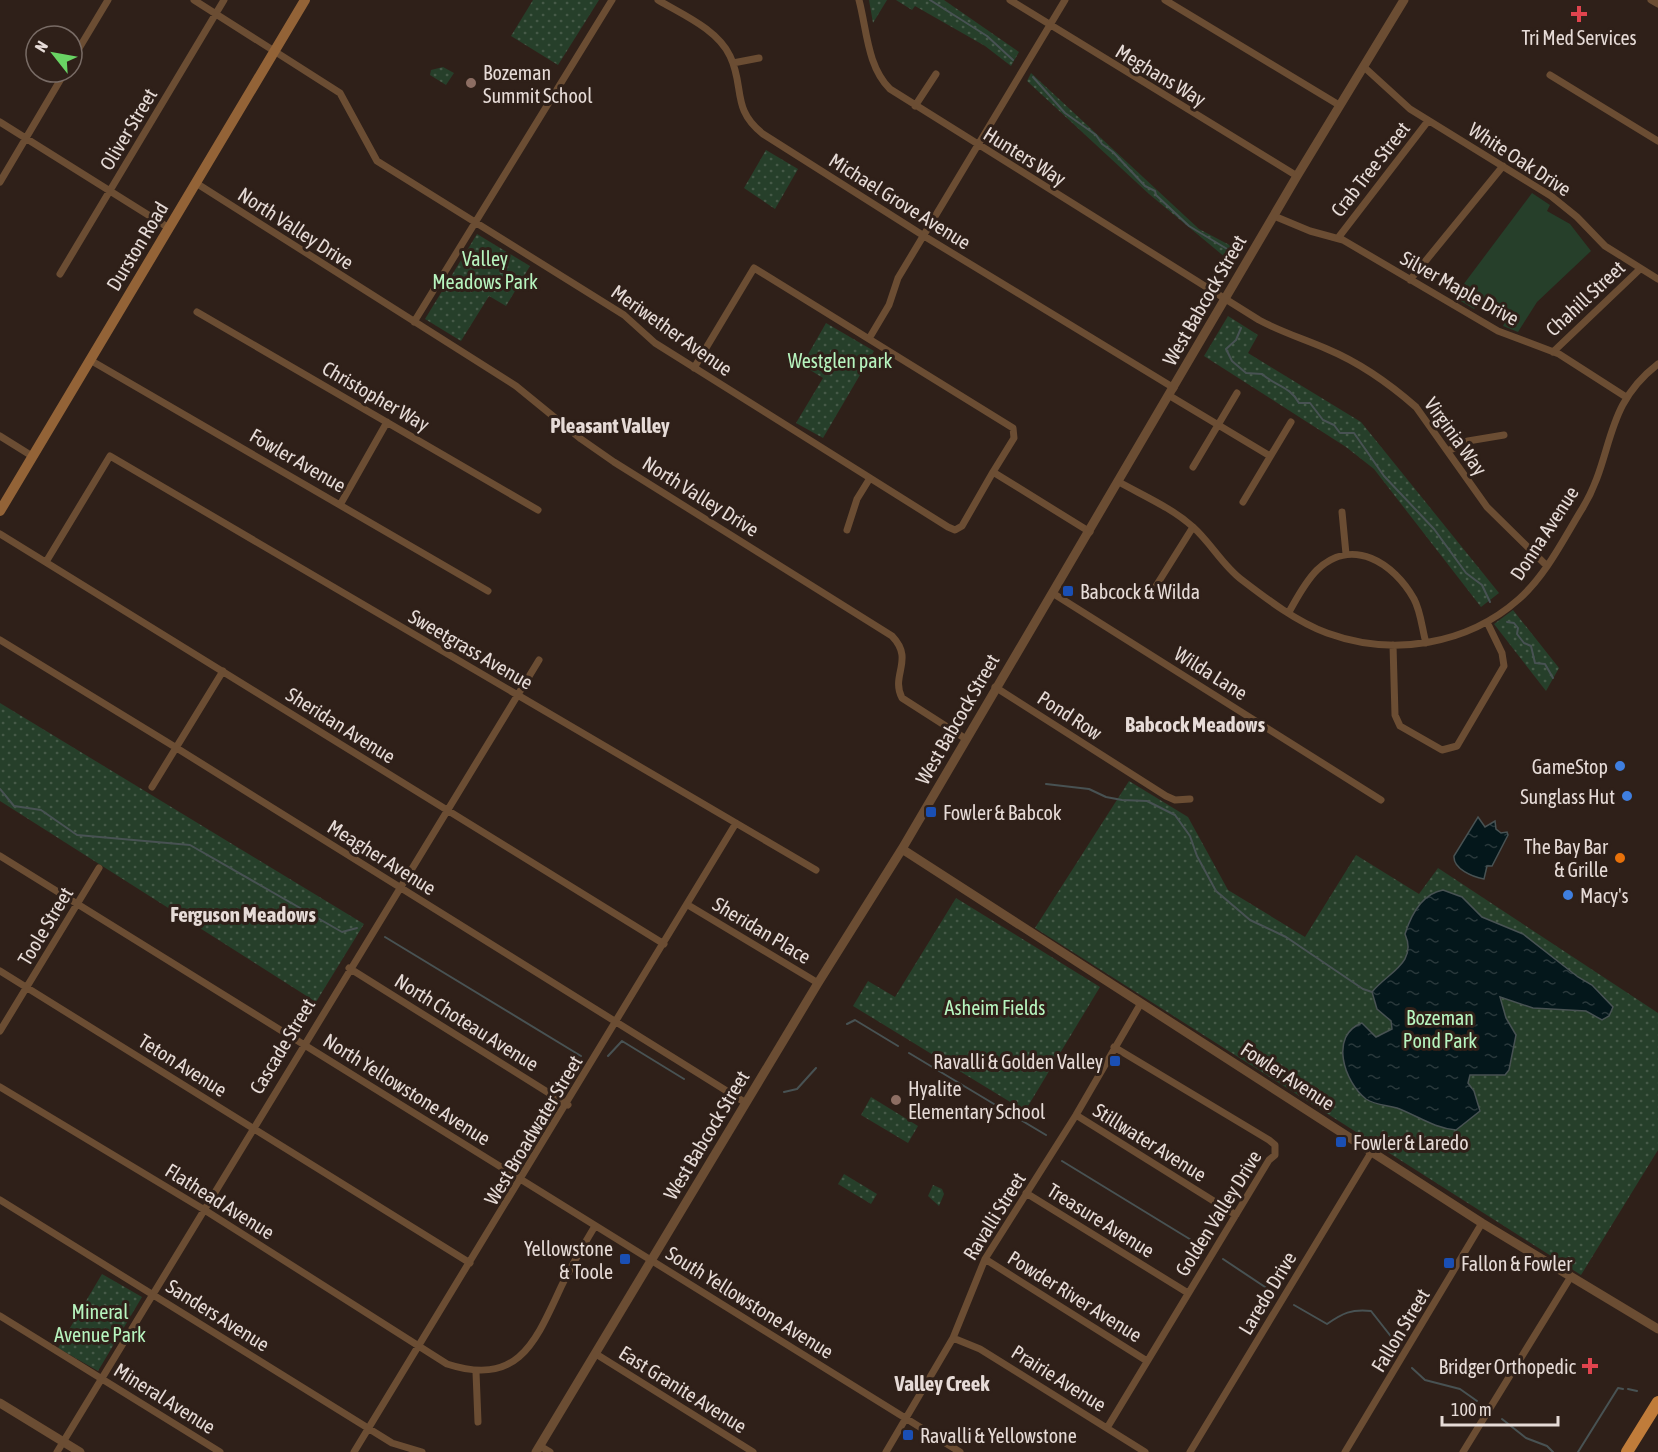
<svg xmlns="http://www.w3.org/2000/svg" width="1658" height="1452" font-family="'Asap Condensed',sans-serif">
	<defs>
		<pattern id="park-dots" width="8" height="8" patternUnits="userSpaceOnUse" patternTransform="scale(1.5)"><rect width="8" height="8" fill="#263f2a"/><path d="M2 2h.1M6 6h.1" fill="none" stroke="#465a48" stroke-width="1.8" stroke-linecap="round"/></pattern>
		<pattern id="water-ripples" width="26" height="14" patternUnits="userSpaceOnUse" patternTransform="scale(1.5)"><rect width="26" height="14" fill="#04171b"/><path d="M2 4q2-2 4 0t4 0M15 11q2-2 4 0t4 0" fill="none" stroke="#29383b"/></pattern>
	</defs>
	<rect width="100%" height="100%" fill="#2f2019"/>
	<path fill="#263f2a" d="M 1532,193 L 1550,205 L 1547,211 L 1570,224 L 1591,251 L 1537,302 L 1518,332 L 1503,326 L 1506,320 L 1479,304 L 1474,309 L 1454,297 Z"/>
	<path fill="url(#park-dots)" d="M 533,0 L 599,0 L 558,65 L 511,36 Z
		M 869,0 L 887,0 L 873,23 Z
		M 896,0 L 944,0 L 1019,52 L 1011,66 L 985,46 L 915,6 L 912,10 Z
		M 443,67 L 454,73 L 446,85 L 430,75 L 431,70 Z
		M 1031,73 L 1199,229 L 1239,250 L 1232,263 L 1149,194 L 1027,81 Z
		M 766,150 L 798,169 L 775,209 L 744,188 Z
		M 477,234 L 530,266 L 506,306 L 489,296 L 461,341 L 425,319 Z
		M 1228,316 L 1258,335 L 1248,353 L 1361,422 L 1499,593 L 1481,607 L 1374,469 L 1346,447 L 1204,356 Z
		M 826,323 L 874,351 L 823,438 L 796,423 L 823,378 L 802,365 Z
		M 1513,610 L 1559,668 L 1546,691 L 1494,624 Z
		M 0,703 L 364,924 L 316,1002 L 0,801 Z
		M 1129,781 L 1188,817 L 1228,890 L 1305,937 L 1356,855 L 1419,894 L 1438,868 L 1658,1013 L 1658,1150 L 1581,1275 L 1035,928 Z
		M 956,898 L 1100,987 L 1025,1111 L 853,1006 L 868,981 L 895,997 Z
		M 871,1097 L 918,1126 L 908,1143 L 861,1115 Z
		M 844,1174 L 877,1194 L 871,1204 L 838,1184 Z
		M 933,1185 L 942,1189 L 944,1194 L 939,1206 L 928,1196 Z
		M 102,1274 L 142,1297 L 98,1371 L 58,1348 Z"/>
	<path fill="url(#water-ripples)" stroke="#485253" stroke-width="1.5" d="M 1478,817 L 1485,827 L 1495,821 L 1496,829 L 1501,833 L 1507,832 L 1508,835 L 1492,866 L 1487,866 L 1484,879 C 1473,877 1453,869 1454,856 Z
		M 1443,890 L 1462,897 L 1482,917 L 1523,934 L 1578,977 L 1592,985 L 1613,1007 L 1609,1016 L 1602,1020 L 1586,1011 L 1533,1008 L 1500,997 L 1506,1018 L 1516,1035 L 1509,1070 L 1505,1075 L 1470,1075 L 1468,1083 L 1474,1091 L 1480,1111 L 1456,1130 C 1434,1128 1418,1116 1397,1108 C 1386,1105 1375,1105 1366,1099 C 1344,1082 1329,1035 1362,1023 L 1376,1037 L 1392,1029 L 1391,1021 L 1377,1009 L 1372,992 C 1387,973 1418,963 1405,934 C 1411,915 1421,894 1443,890 Z"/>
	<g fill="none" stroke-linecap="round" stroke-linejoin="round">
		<path stroke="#485253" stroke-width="2" d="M 930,0 L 987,36 L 1013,60
			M 1033,77 L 1065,113 L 1096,135 L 1102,144 L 1113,152 L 1145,186 L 1155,191 L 1156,195 L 1189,226 L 1237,255
			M 1241,328 L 1236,340 L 1226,349 L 1232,361 L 1246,373 L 1262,374 C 1275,386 1290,386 1299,403 L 1310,403 L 1323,420 L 1334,425 L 1340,433 L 1354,433 L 1384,476 L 1434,529 L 1466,573 L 1482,585 L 1490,602
			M 1507,622 L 1514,623 L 1518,628 L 1517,634 L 1524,643 L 1531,646 L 1535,663 L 1545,664 L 1553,678
			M 1046,784 L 1089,789 L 1106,797 L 1122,800 L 1147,801 L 1175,815 L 1190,836 L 1197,856 L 1216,891 L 1250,920 L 1286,937 L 1363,989 L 1372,992
			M 0,789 L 14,806 L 41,810 L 77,835 L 190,845 L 342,932 L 357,928
			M 385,937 L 581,1056
			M 847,1024 L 855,1020 L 898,1046
			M 909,1053 L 1009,1113
			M 608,1056 L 622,1041 L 684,1079
			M 784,1092 L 797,1089 L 816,1068
			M 1014,1116 L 1046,1135
			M 1062,1161 L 1201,1246
			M 1223,1259 L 1268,1289
			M 1294,1305 L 1327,1324 C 1343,1313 1351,1309 1371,1311 L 1393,1339
			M 1412,1368 L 1425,1380 L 1460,1389 L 1477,1401
			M 1628,1389 L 1637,1391
			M 1502,1419 L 1526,1438 L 1547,1446 L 1553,1452
			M 1578,1452 L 1618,1388 L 1623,1389"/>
		<path stroke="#6b4d33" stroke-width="7" d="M 194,0 L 340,93 L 377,161 L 624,315 L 655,343 L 948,527 L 955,530 L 962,526 L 993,472 L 1090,532
			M 658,0 C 683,15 717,29 730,56 C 745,87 731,109 763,134 L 924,236 L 1174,388
			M 859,0 C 867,30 867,66 890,89 L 1259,320 C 1281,332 1304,339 1327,349 C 1358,362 1391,385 1416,407 L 1487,507 L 1547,566
			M 1010,0 L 1297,176
			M 1165,0 L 1339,105
			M 1651,0 L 1658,4
			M 72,60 L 108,0
			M 733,63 L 759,58
			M 1364,67 L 1410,109 L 1551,196 L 1577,217 L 1605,246 L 1658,279
			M 1550,75 L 1658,141
			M 915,106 L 936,74
			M 0,122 L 169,228
			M 0,182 L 65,72
			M 196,183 L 516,386 L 581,439 L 614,462 L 892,636 C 915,660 890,675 902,698 L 966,739
			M 1274,216 L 1310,231 L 1343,240 L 1498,331 L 1559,354 L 1626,397
			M 1338,238 L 1428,121
			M 60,274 L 224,0
			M 1410,280 L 1503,166
			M 197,312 L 538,510
			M 414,322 L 612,0
			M 870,337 L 889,305 L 898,278 L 1065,0
			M 1553,352 L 1640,269
			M 90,360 L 488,591
			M 694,368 L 754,268 L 1013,428 L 1014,438 L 993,472
			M 1170,396 L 1270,456
			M 0,436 L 32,456
			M 1448,451 L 1468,441 L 1504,435
			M 1193,467 L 1237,393
			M 1119,482 C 1144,496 1172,508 1193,527 C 1211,543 1223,566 1242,580 C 1268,600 1297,622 1327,633 C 1393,657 1467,645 1519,599 C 1546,575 1563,540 1582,509 C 1615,455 1602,407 1658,364
			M 1243,502 L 1291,422
			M 340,505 L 387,422
			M 1342,512 L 1346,554
			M 847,530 L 857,499 L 870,478
			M 0,534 L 664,944
			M 46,562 L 110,456 L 816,870
			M 1156,586 L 1193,527
			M 1054,594 L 1381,800
			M 1289,612 C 1297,598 1305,582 1317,570 C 1352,536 1394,563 1414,599 C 1421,612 1422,629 1426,643
			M 0,640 L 175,747 L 746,1103
			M 1393,645 L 1395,715 L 1400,726 L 1442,750 L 1457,746 L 1504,666 L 1502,653 L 1487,622
			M 995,687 L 1166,796 L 1175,800 L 1190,799
			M 152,787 L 223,671
			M 0,856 L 960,1452
			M 688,905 L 818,983
			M 349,968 L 568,1105
			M 0,971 L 470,1263
			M 0,1031 L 99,868
			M 0,1087 L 203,1209 L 447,1364 C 518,1387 535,1343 561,1287 C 571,1266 583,1246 595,1226
			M 1076,1115 L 1236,1215
			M 1026,1193 L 1188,1293
			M 0,1200 L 392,1443 L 422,1452
			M 985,1259 L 1147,1361
			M 0,1316 L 220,1452
			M 953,1338 L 980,1349 L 1145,1452
			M 596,1354 L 753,1452
			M 476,1372 L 478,1422
			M 1107,1428 L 1269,1160 L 1275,1155 L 1275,1145 L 1269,1140 L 1114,1047
			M 540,1446 L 550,1452
			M 57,1452 L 539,660
			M 354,1452 L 736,823
			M 886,1452 L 953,1338 L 985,1259 L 1076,1115 L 1141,1003
			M 1190,1452 L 1372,1151
			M 1345,1452 L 1482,1223
			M 1463,1452 L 1570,1278"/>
		<path stroke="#6b4d33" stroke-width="9" d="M 902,849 L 1482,1223 L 1658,1329
			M 0,1403 L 80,1452
			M 536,1452 L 818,983 L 902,849 L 1297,176 L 1404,0"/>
		<path stroke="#936337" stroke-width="10" d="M 0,511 L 305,0"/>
		<path stroke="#c07c3a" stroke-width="12" d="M 1627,1452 L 1658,1402"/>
	</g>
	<g fill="#e0444e" stroke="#2f2019" stroke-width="2">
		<path d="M1576 5h6v6h6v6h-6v6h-6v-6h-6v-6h6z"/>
		<path d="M1587 1357h6v6h6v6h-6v6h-6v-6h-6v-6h6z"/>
	</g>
	<g fill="#8d6e63" stroke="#2f2019" stroke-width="2">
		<circle cx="471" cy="83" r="6"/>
		<circle cx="896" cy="1100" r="6"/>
	</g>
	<g fill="#1a4fb4" stroke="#2f2019" stroke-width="2">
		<rect x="1062" y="585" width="12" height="12" rx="3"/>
		<rect x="925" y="806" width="12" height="12" rx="3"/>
		<rect x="1109" y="1055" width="12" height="12" rx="3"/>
		<rect x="1335" y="1136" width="12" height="12" rx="3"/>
		<rect x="619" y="1253" width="12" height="12" rx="3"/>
		<rect x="1443" y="1257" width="12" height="12" rx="3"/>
		<rect x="902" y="1429" width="12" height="12" rx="3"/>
	</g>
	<g fill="#3f7fe0" stroke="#2f2019" stroke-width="2">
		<circle cx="1620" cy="766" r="6"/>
		<circle cx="1627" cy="796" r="6"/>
		<circle cx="1568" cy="895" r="6"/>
	</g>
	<circle fill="#e8710a" stroke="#2f2019" stroke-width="2" cx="1620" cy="858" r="6"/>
	<g text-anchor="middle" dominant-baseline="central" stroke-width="6" stroke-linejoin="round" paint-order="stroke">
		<g font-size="20" fill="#e6dbd7" stroke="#2f2019" text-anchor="start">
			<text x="1579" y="37" text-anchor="middle">Tri Med Services</text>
			<text x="483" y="72">Bozeman<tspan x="483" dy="23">Summit School</tspan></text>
			<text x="1080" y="591">Babcock &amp; Wilda</text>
			<text x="1608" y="766" text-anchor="end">GameStop</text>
			<text x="1615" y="796" text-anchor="end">Sunglass Hut</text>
			<text x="943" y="812">Fowler &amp; Babcok</text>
			<text x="1608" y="846" text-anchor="end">The Bay Bar<tspan x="1608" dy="23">&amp; Grille</tspan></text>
			<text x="1580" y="895">Macy's</text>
			<text x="1103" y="1061" text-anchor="end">Ravalli &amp; Golden Valley</text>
			<text x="908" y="1088">Hyalite<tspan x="908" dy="23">Elementary School</tspan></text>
			<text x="1353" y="1142">Fowler &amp; Laredo</text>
			<text x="613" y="1248" text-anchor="end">Yellowstone<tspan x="613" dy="23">&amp; Toole</tspan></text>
			<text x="1461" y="1263">Fallon &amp; Fowler</text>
			<text x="1576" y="1366" text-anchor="end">Bridger Orthopedic</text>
			<text x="920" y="1435">Ravalli &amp; Yellowstone</text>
		</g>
		<g font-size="20" fill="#e6dbd7" stroke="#2f2019">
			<text transform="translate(1161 75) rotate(31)">Meghans Way</text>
			<text transform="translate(128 129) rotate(-59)">Oliver Street</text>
			<text transform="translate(1025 156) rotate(32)">Hunters Way</text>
			<text transform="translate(1520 159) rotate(33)">White Oak Drive</text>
			<text transform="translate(1370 169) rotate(-52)">Crab Tree Street</text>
			<text transform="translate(900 201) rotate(32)">Michael Grove Avenue</text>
			<text transform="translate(296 228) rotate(33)">North Valley Drive</text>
			<text transform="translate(137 246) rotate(-59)">Durston Road</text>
			<text transform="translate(1460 288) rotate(29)">Silver Maple Drive</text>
			<text transform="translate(1585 298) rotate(-43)">Chahill Street</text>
			<text transform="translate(1204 300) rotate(-60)">West Babcock Street</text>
			<text transform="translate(672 330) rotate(35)">Meriwether Avenue</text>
			<text transform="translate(376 396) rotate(30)">Christopher Way</text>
			<text transform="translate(1456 436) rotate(54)">Virginia Way</text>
			<text transform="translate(298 460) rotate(30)">Fowler Avenue</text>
			<text transform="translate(701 496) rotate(32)">North Valley Drive</text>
			<text transform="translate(1544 533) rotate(-57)">Donna Avenue</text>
			<text transform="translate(471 649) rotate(30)">Sweetgrass Avenue</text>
			<text transform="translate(1211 673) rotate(32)">Wilda Lane</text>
			<text transform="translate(1070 715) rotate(33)">Pond Row</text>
			<text transform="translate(957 719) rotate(-60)">West Babcock Street</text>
			<text transform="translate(341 725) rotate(32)">Sheridan Avenue</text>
			<text transform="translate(382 857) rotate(32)">Meagher Avenue</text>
			<text transform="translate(45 926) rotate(-59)">Toole Street</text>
			<text transform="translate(762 930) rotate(31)">Sheridan Place</text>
			<text transform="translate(467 1022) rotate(32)">North Choteau Avenue</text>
			<text transform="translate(282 1046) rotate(-59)">Cascade Street</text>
			<text transform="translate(183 1065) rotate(32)">Teton Avenue</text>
			<text transform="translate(1288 1076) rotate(33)">Fowler Avenue</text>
			<text transform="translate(407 1089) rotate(32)">North Yellowstone Avenue</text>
			<text transform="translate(533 1130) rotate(-59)">West Broadwater Street</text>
			<text transform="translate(706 1135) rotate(-59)">West Babcock Street</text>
			<text transform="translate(1150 1142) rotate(32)">Stillwater Avenue</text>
			<text transform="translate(220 1201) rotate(32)">Flathead Avenue</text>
			<text transform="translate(1218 1213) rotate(-58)">Golden Valley Drive</text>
			<text transform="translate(994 1216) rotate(-58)">Ravalli Street</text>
			<text transform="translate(1101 1220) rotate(32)">Treasure Avenue</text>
			<text transform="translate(1267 1293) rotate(-59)">Laredo Drive</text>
			<text transform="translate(1075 1296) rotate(32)">Powder River Avenue</text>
			<text transform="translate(750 1302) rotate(32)">South Yellowstone Avenue</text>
			<text transform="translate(218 1315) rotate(32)">Sanders Avenue</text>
			<text transform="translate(1400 1330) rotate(-59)">Fallon Street</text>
			<text transform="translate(1059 1378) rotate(32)">Prairie Avenue</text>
			<text transform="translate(683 1389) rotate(32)">East Granite Avenue</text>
			<text transform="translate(165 1398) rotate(32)">Mineral Avenue</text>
		</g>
		<g font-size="20" fill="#b7f5bf" stroke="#2f2019">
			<text x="485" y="258">Valley<tspan x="485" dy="23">Meadows Park</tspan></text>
			<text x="840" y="360">Westglen park</text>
			<text x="995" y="1007">Asheim Fields</text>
			<text x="1440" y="1017">Bozeman<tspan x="1440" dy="23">Pond Park</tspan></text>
			<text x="100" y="1311">Mineral<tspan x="100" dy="23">Avenue Park</tspan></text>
		</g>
		<g font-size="21" font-weight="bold" fill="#e6dbd7" stroke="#2f2019">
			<text x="610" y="425">Pleasant Valley</text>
			<text x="1195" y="724">Babcock Meadows</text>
			<text x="243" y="914">Ferguson Meadows</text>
			<text x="942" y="1383">Valley Creek</text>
		</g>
	</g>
	<g transform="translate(54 54) rotate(301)"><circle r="28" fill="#2f2019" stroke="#786b65" stroke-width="1.5"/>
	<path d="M0-4.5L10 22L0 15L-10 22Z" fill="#69d464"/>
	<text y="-9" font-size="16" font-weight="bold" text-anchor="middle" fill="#e6dbd7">N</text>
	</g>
	<path d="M1442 1416v9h116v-9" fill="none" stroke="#e6dbd7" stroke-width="3"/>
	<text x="1451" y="1416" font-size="18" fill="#e6dbd7" stroke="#2f2019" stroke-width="4.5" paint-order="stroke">100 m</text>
</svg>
